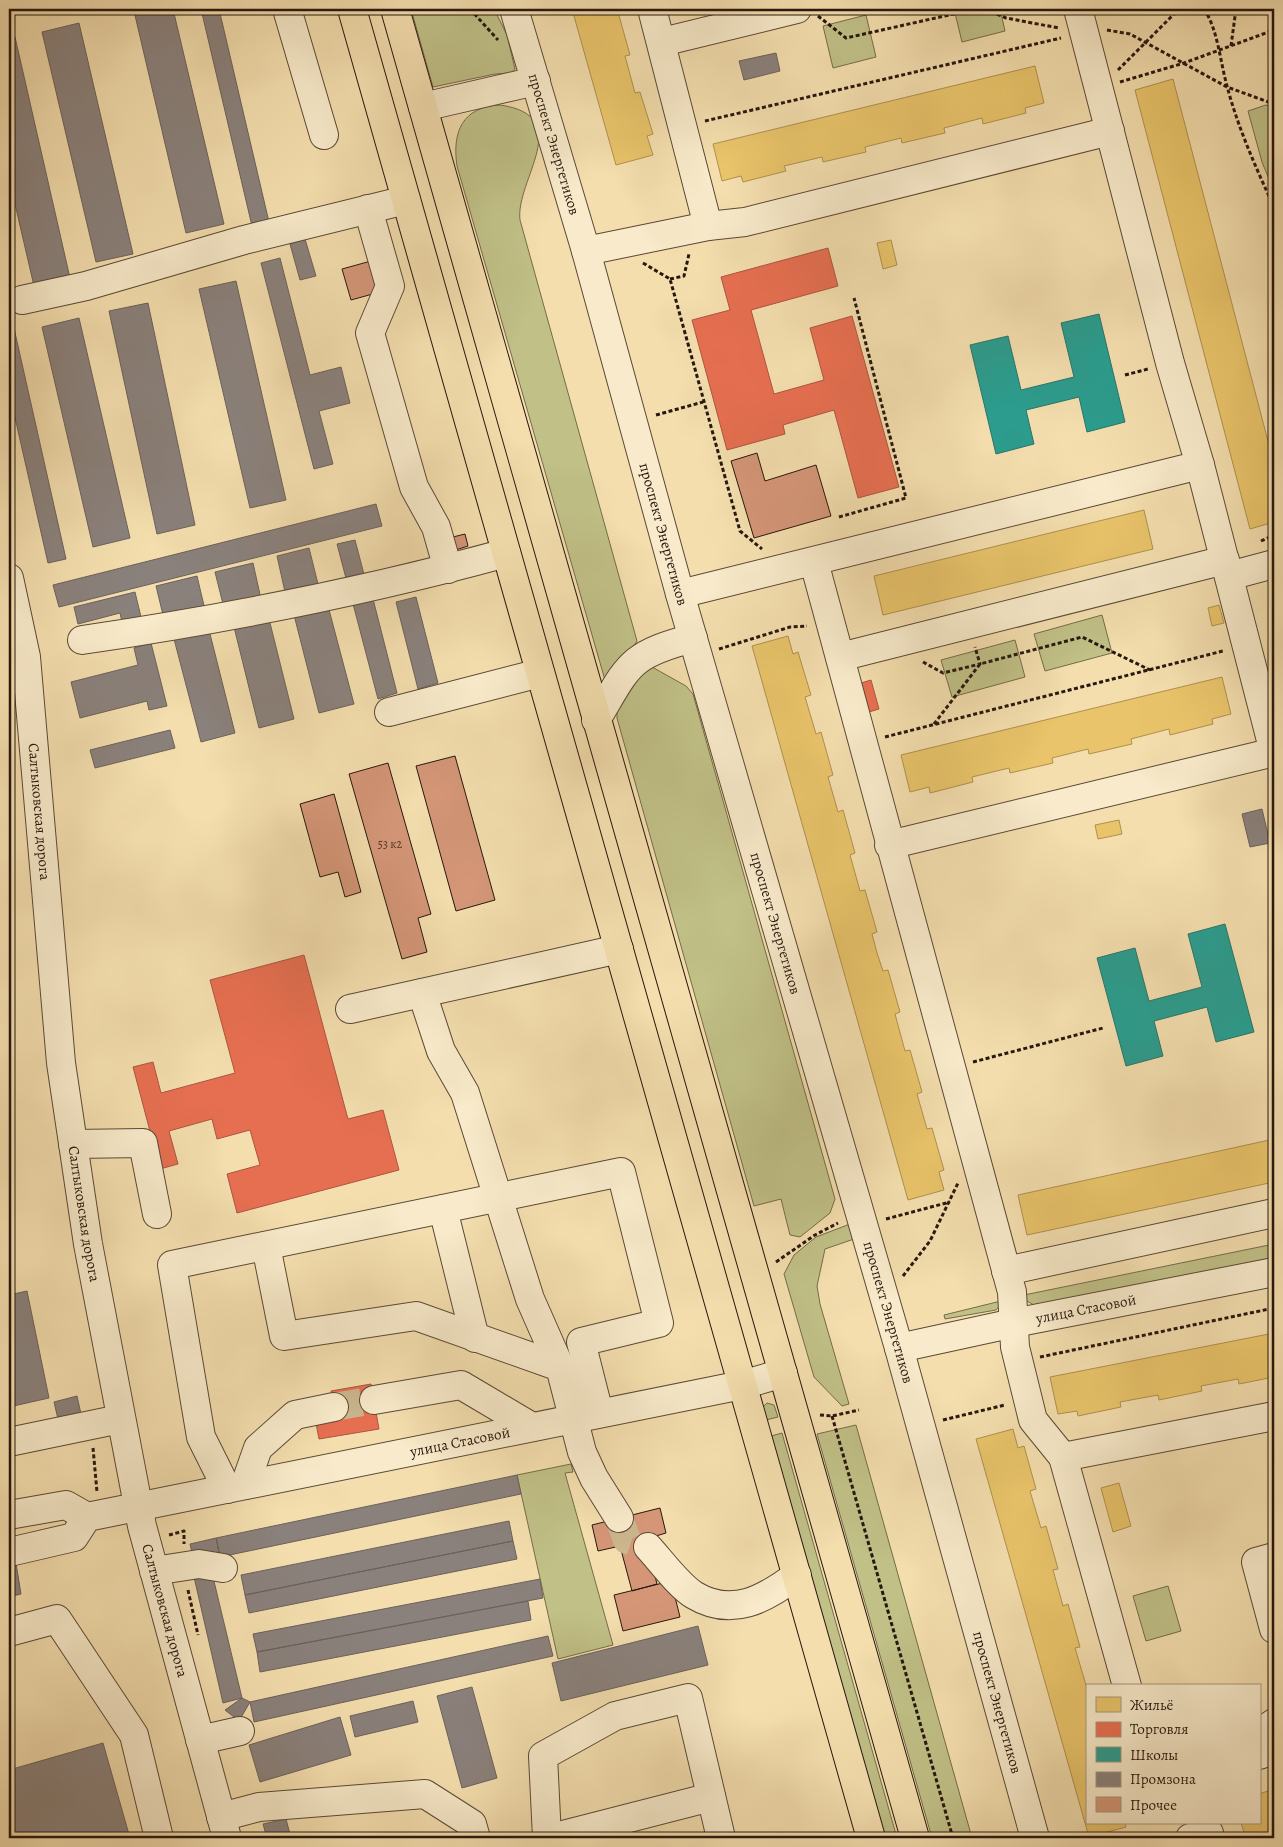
<svg xmlns="http://www.w3.org/2000/svg" width="1283" height="1847" font-family="Alegreya,serif">
	<rect width="100%" height="100%" fill="#f4deae"/>
	<filter id="stains"><feTurbulence type="fractalNoise" baseFrequency=".004" numOctaves="4"/><feColorMatrix values="0 0 0 0 .2 0 0 0 0 .09 0 0 0 0 .02 0 0 0 .5 -.17"/></filter>
	<radialGradient id="worn" r=".72"><stop offset=".6" stop-color="#630" stop-opacity="0"/><stop offset="1" stop-color="#630" stop-opacity=".3"/></radialGradient>
	<path fill="#c0c087" stroke="#746c4a" d="M 411,9 L 494,9 L 507,35 L 515,69 L 512,73 L 495,74 L 433,87 Z
		M 954,9 L 1000,9 L 1005,31 L 962,42 Z
		M 866,15 L 876,57 L 833,68 L 823,26 Z
		M 500,105 C 577,116 515,180 520,220 L 637,641 L 624,662 L 605,680 L 457,166 C 452,132 462,107 500,105 Z
		M 1266,105 L 1274,107 L 1274,191 L 1262,162 L 1248,111 Z
		M 1102,615 L 1112,653 L 1045,671 L 1034,634 Z
		M 1015,640 L 1025,677 L 952,697 L 941,660 Z
		M 652,667 L 686,686 L 693,694 L 835,1199 L 830,1213 L 800,1237 L 790,1235 L 781,1199 L 754,1206 L 617,718 C 616,691 633,680 652,667 Z
		M 850,1224 L 854,1239 L 825,1249 L 817,1286 L 820,1304 L 849,1404 L 842,1406 L 814,1377 L 784,1274 L 794,1255 L 816,1237 Z
		M 1274,1244 L 1274,1259 L 1037,1307 L 1027,1301 L 1024,1295 Z
		M 1005,1300 L 996,1310 L 945,1319 L 944,1315 Z
		M 767,1403 L 774,1405 L 778,1417 L 766,1420 L 763,1407 Z
		M 856,1425 L 972,1838 L 932,1838 L 817,1434 Z
		M 782,1433 L 897,1838 L 885,1838 L 771,1436 Z
		M 571,1464 L 573,1472 L 565,1473 L 613,1645 L 558,1659 L 517,1475 Z
		M 1168,1586 L 1181,1631 L 1146,1641 L 1133,1596 Z"/>
	<path fill="#e9c46a" stroke="#af904e" d="M 572,9 L 611,9 L 613,14 L 618,12 L 630,55 L 625,56 L 635,93 L 640,92 L 653,134 L 647,136 L 653,155 L 616,165 Z
		M 1035,66 L 1044,103 L 1025,108 L 1026,113 L 983,124 L 982,118 L 944,128 L 945,133 L 902,143 L 901,138 L 865,147 L 866,152 L 823,162 L 822,157 L 784,166 L 786,171 L 743,182 L 741,176 L 722,181 L 713,144 Z
		M 1173,79 L 1274,464 L 1274,522 L 1250,529 L 1135,90 Z
		M 891,240 L 897,265 L 883,269 L 877,243 Z
		M 1144,510 L 1153,549 L 883,615 L 874,576 Z
		M 1219,605 L 1224,623 L 1212,626 L 1208,608 Z
		M 788,636 L 793,654 L 798,652 L 811,695 L 805,697 L 816,734 L 821,732 L 833,775 L 828,777 L 838,812 L 843,810 L 855,853 L 850,855 L 860,891 L 865,890 L 877,932 L 872,934 L 877,953 L 883,971 L 888,970 L 900,1012 L 895,1014 L 905,1051 L 910,1050 L 922,1092 L 917,1094 L 927,1129 L 932,1128 L 944,1170 L 939,1172 L 944,1190 L 908,1200 L 752,646 Z
		M 1222,677 L 1231,714 L 1212,719 L 1213,724 L 1170,735 L 1169,729 L 1131,739 L 1132,744 L 1089,754 L 1088,749 L 1052,758 L 1053,763 L 1010,773 L 1009,768 L 972,777 L 973,782 L 930,793 L 929,787 L 910,792 L 901,755 Z
		M 1119,820 L 1122,834 L 1098,839 L 1095,825 Z
		M 1274,1139 L 1274,1182 L 1027,1235 L 1018,1195 Z
		M 1274,1333 L 1274,1377 L 1239,1384 L 1238,1379 L 1201,1386 L 1202,1391 L 1159,1400 L 1158,1395 L 1120,1402 L 1121,1407 L 1078,1416 L 1077,1411 L 1058,1414 L 1050,1377 Z
		M 1013,1429 L 1018,1448 L 1024,1446 L 1036,1489 L 1030,1491 L 1041,1528 L 1046,1526 L 1058,1569 L 1053,1570 L 1063,1606 L 1068,1604 L 1080,1647 L 1075,1648 L 1086,1685 L 1091,1684 L 1092,1686 L 1087,1686 L 1087,1823 L 1125,1823 L 1126,1827 L 1089,1837 L 976,1439 Z
		M 1119,1483 L 1131,1526 L 1113,1532 L 1101,1488 Z
		M 1274,1789 L 1274,1831 L 1246,1838 L 1241,1823 L 1259,1823 L 1259,1794 Z"/>
	<path fill="#e76f51" stroke="#ad553d" d="M 828,248 L 838,286 L 751,310 L 774,394 L 824,380 L 810,328 L 852,316 L 899,487 L 858,498 L 834,410 L 783,425 L 785,434 L 727,450 L 692,320 L 730,310 L 721,277 Z
		M 871,680 L 879,709 L 859,715 L 851,686 Z
		M 304,955 L 348,1119 L 383,1110 L 399,1170 L 237,1213 L 227,1174 L 260,1165 L 250,1130 L 217,1139 L 212,1119 L 169,1131 L 178,1164 L 160,1169 L 133,1067 L 153,1062 L 161,1093 L 235,1073 L 210,980 Z
		M 371,1384 L 379,1429 L 319,1439 L 315,1418 L 335,1414 L 331,1391 Z"/>
	<path fill="#2a9d8f" stroke="#297568" d="M 1099,314 L 1125,422 L 1087,432 L 1079,397 L 1026,410 L 1034,444 L 996,454 L 970,345 L 1008,336 L 1021,390 L 1074,377 L 1061,323 Z
		M 1225,924 L 1254,1032 L 1216,1042 L 1207,1007 L 1154,1021 L 1163,1056 L 1126,1066 L 1097,958 L 1135,948 L 1149,1001 L 1202,987 L 1188,934 Z"/>
	<path fill="#8a817c" stroke="#6c615b" d="M 9,9 L 41,9 L 9,16 Z
		M 146,9 L 173,9 L 224,224 L 186,233 L 134,11 Z
		M 201,9 L 219,9 L 269,222 L 252,226 Z
		M 79,23 L 133,254 L 96,262 L 42,32 Z
		M 15,37 L 70,278 L 34,286 L 9,178 L 9,38 Z
		M 776,53 L 780,71 L 744,80 L 739,61 Z
		M 305,239 L 316,276 L 300,280 L 290,244 Z
		M 280,258 L 310,375 L 341,367 L 350,403 L 319,411 L 333,464 L 314,469 L 261,263 Z
		M 236,281 L 286,500 L 250,508 L 199,289 Z
		M 148,303 L 195,525 L 157,534 L 109,311 Z
		M 9,306 L 66,559 L 48,563 L 9,391 Z
		M 79,318 L 130,538 L 93,547 L 42,327 Z
		M 376,504 L 382,526 L 59,607 L 53,585 Z
		M 355,540 L 365,578 L 347,582 L 337,544 Z
		M 309,548 L 318,584 L 285,592 L 277,556 Z
		M 253,563 L 261,599 L 224,608 L 215,572 Z
		M 197,576 L 205,610 L 164,619 L 156,586 Z
		M 135,592 L 141,617 L 122,622 L 120,613 L 78,624 L 74,607 Z
		M 372,595 L 397,693 L 378,699 L 352,600 Z
		M 416,597 L 438,683 L 418,689 L 396,602 Z
		M 328,606 L 354,704 L 319,713 L 294,615 Z
		M 269,619 L 294,719 L 259,728 L 234,627 Z
		M 209,630 L 235,733 L 201,742 L 174,639 Z
		M 151,643 L 167,706 L 149,710 L 147,701 L 80,718 L 71,682 L 138,665 L 134,648 Z
		M 170,730 L 175,748 L 95,768 L 90,750 Z
		M 1262,809 L 1270,843 L 1250,847 L 1242,814 Z
		M 27,1291 L 49,1398 L 9,1407 L 9,1295 Z
		M 77,1396 L 81,1414 L 58,1419 L 54,1402 Z
		M 517,1475 L 521,1494 L 220,1557 L 216,1538 Z
		M 509,1521 L 513,1541 L 245,1595 L 241,1575 Z
		M 216,1538 L 219,1552 L 193,1558 L 190,1544 Z
		M 513,1541 L 517,1559 L 249,1613 L 245,1595 Z
		M 15,1557 L 21,1594 L 9,1597 L 9,1559 Z
		M 212,1573 L 242,1698 L 223,1703 L 194,1577 Z
		M 540,1579 L 543,1598 L 257,1652 L 253,1634 Z
		M 528,1601 L 531,1620 L 260,1672 L 257,1652 Z
		M 698,1626 L 708,1665 L 561,1701 L 552,1663 Z
		M 548,1636 L 553,1656 L 254,1722 L 250,1702 Z
		M 472,1687 L 497,1778 L 462,1788 L 437,1696 Z
		M 242,1698 L 250,1702 L 239,1721 L 225,1710 Z
		M 413,1701 L 418,1722 L 355,1737 L 350,1716 Z
		M 340,1717 L 351,1755 L 260,1782 L 249,1745 Z
		M 103,1743 L 130,1838 L 9,1838 L 9,1770 Z
		M 286,1819 L 291,1838 L 267,1838 L 263,1824 Z"/>
	<path fill="#d49677" stroke="#27170e" d="M 371,261 L 380,292 L 351,300 L 342,269 Z
		M 757,453 L 765,481 L 816,465 L 831,516 L 754,538 L 731,461 Z
		M 465,534 L 468,546 L 449,552 L 445,539 Z
		M 455,756 L 495,900 L 456,911 L 416,766 Z
		M 388,763 L 431,914 L 418,918 L 427,952 L 402,959 L 349,774 Z
		M 334,794 L 361,892 L 345,897 L 338,872 L 320,877 L 300,804 Z
		M 660,1508 L 666,1533 L 646,1539 L 657,1584 L 632,1591 L 620,1546 L 598,1551 L 592,1525 Z
		M 671,1581 L 680,1617 L 623,1631 L 614,1595 Z"/>
	<g fill="none" stroke-linecap="round" stroke-linejoin="round">
		<path stroke="#cbb68e" stroke-width="28" stroke-dasharray="28 14" stroke-linecap="butt" d="M 334,1407 L 374,1400
			M 619,1518 L 627,1540 L 648,1547"/>
		<defs>
			<g id="minor">
				<path d="M 287,9 L 324,135"/>
				<path id="s1" d="M 514,9 L 586,251 L 680,594 L 899,1348 L 1035,1838"/>
				<path d="M 652,9 L 708,226"/>
				<path d="M 662,42 L 797,9"/>
				<path d="M 423,107 L 536,81"/>
				<path d="M 368,209 L 390,286 L 370,333 L 414,487 L 436,527 L 448,569"/>
				<path d="M 586,251 L 708,226 L 745,222 L 1110,131"/>
				<path d="M 22,300 L 86,286 L 244,240 L 406,200"/>
				<path d="M 1200,465 L 1274,752"/>
				<path d="M 814,562 L 1012,1292 L 1015,1347 L 1033,1420 L 1063,1457 L 1127,1686"/>
				<path d="M 1229,576 L 1274,564"/>
				<path id="s2" d="M 9,578 L 26,657 L 61,1063 L 88,1244 L 142,1526 L 227,1838"/>
				<path d="M 680,594 L 1200,465 L 1170,363 L 1078,9"/>
				<path d="M 82,640 C 225,619 367,591 506,553"/>
				<path d="M 840,657 L 1225,560"/>
				<path d="M 389,712 L 540,673"/>
				<path d="M 596,720 C 629,665 628,655 693,638"/>
				<path d="M 889,845 L 1274,752"/>
				<path d="M 422,993 L 441,1051 L 465,1093 L 530,1299 L 560,1367"/>
				<path d="M 350,1009 L 619,949"/>
				<path d="M 73,1144 L 143,1143 L 157,1214"/>
				<path d="M 443,1209 L 475,1338"/>
				<path d="M 266,1246 L 284,1336 L 416,1316 L 560,1367 L 582,1452 L 594,1478 L 619,1518"/>
				<path d="M 1006,1271 L 1274,1213"/>
				<path id="s3" d="M 899,1348 L 1014,1323 L 1274,1272"/>
				<path d="M 374,1400 L 461,1385 L 532,1427"/>
				<path d="M 9,1442 L 120,1419"/>
				<path d="M 1063,1457 L 1274,1416"/>
				<path d="M 245,1485 L 258,1448 L 295,1415 L 334,1407"/>
				<path d="M 227,1489 L 201,1437 L 172,1265 L 621,1172 L 659,1323 L 581,1342 L 599,1413"/>
				<path d="M 9,1515 L 66,1505 L 87,1517"/>
				<path d="M 648,1547 C 661,1561 678,1585 694,1595 C 732,1618 765,1599 797,1575"/>
				<path id="s4" d="M 14,1551 L 74,1537 L 87,1517 L 742,1385 L 783,1373"/>
				<path d="M 1274,1557 L 1256,1562 L 1274,1629"/>
				<path d="M 154,1571 L 199,1564 L 223,1568"/>
				<path d="M 9,1632 L 57,1619 L 134,1735 L 159,1838"/>
				<path d="M 1259,1733 L 1274,1723"/>
				<path d="M 200,1740 L 240,1731"/>
				<path d="M 1259,1755 L 1274,1750"/>
				<path d="M 221,1817 L 259,1807 L 425,1794 L 472,1824 L 476,1838"/>
				<path d="M 547,1838 L 543,1756 L 615,1716 L 688,1698 L 721,1838"/>
				<path d="M 551,1838 L 711,1797"/>
				<path d="M 1190,1838 L 1209,1833"/>
			</g>
			<path id="major" d="M 352,9 L 871,1838
				M 395,9 L 915,1838"/>
		</defs>
		<use href="#minor" stroke="#5a4936" stroke-width="30"/>
		<use href="#major" stroke="#27170e" stroke-width="30"/>
		<path stroke="#27170e" stroke-width="3" stroke-dasharray="4 2.5" stroke-linecap="butt" d="M 470,9 L 498,40
			M 985,9 L 1006,18 L 1059,28
			M 1204,9 C 1218,30 1220,61 1227,86 C 1238,128 1256,168 1274,207
			M 818,16 L 846,38 L 976,9
			M 1107,30 L 1130,34 L 1227,87 L 1274,104
			M 1231,46 L 1236,9
			M 1118,70 L 1179,9
			M 1120,82 L 1184,63 L 1274,30
			M 705,121 L 1061,38
			M 643,263 L 670,279 L 740,531 L 762,549
			M 670,279 L 684,276 L 689,254
			M 1125,375 L 1148,369
			M 656,415 L 703,402
			M 839,517 L 906,498 L 854,298
			M 1261,541 L 1274,535
			M 719,649 L 790,627 L 807,626
			M 923,662 L 943,673 L 980,664 L 975,647
			M 934,724 L 980,664 L 1082,637 L 1150,670
			M 885,737 L 1223,651
			M 973,1062 L 1103,1028
			M 886,1219 L 950,1202
			M 776,1262 L 815,1235 L 838,1223
			M 903,1276 L 930,1241 L 958,1183
			M 1040,1357 L 1274,1308
			M 820,1415 L 832,1416 L 859,1410
			M 832,1416 L 953,1838
			M 943,1420 L 1005,1405
			M 93,1448 L 97,1492
			M 169,1535 L 184,1531 L 184,1544
			M 188,1590 L 198,1635"/>
		<use href="#minor" stroke="#f8eaca" stroke-width="28"/>
		<use href="#major" stroke="#f4deae" stroke-width="28"/>
	</g>
	<g text-anchor="middle" dominant-baseline="central" stroke-width="5" stroke-linejoin="round" paint-order="stroke">
		<g font-size="12" fill="#523728">
			<text x="390" y="844">53 к2</text>
		</g>
		<g font-size="15" fill="#27170e" stroke="#f8eaca">
			<text stroke="none"><textPath href="#s1" startOffset="141">проспект Энергетиков</textPath></text>
			<text stroke="none"><textPath href="#s1" startOffset="546">проспект Энергетиков</textPath></text>
			<text stroke="none"><textPath href="#s2" startOffset="236">Салтыковская дорога</textPath></text>
			<text stroke="none"><textPath href="#s1" startOffset="951">проспект Энергетиков</textPath></text>
			<text stroke="none"><textPath href="#s2" startOffset="641">Салтыковская дорога</textPath></text>
			<text stroke="none"><textPath href="#s3" startOffset="191">улица Стасовой</textPath></text>
			<text stroke="none"><textPath href="#s1" startOffset="1356">проспект Энергетиков</textPath></text>
			<text stroke="none"><textPath href="#s4" startOffset="466">улица Стасовой</textPath></text>
			<text stroke="none"><textPath href="#s2" startOffset="1046">Салтыковская дорога</textPath></text>
			<text stroke="none"><textPath href="#s1" startOffset="1761">проспект Энергетиков</textPath></text>
		</g>
	</g>
	<rect width="1283" height="1847" fill="none" stroke="#f4deae" stroke-width="30"/>
	<rect x="10" y="10" width="1263" height="1827" fill="none" stroke="#27170e" stroke-width="2.5"/>
	<rect x="15" y="15" width="1253" height="1817" fill="none" stroke="#27170e"/>
	<rect x="1086" y="1684" width="175" height="140" fill="#f8eaca" stroke="#a4967f"/>
	<rect x="1096" y="1697" width="25" height="15" fill="#e9c46a" stroke="#a4967f"/>
	<text x="1130" y="1710" font-size="15" fill="#27170e">Жильё</text>
	<rect x="1096" y="1722" width="25" height="15" fill="#e76f51" stroke="#a4967f"/>
	<text x="1130" y="1734" font-size="15" fill="#27170e">Торговля</text>
	<rect x="1096" y="1747" width="25" height="15" fill="#2a9d8f" stroke="#a4967f"/>
	<text x="1130" y="1760" font-size="15" fill="#27170e">Школы</text>
	<rect x="1096" y="1772" width="25" height="15" fill="#8a817c" stroke="#a4967f"/>
	<text x="1130" y="1784" font-size="15" fill="#27170e">Промзона</text>
	<rect x="1096" y="1797" width="25" height="15" fill="#d49677" stroke="#a4967f"/>
	<text x="1130" y="1810" font-size="15" fill="#27170e">Прочее</text>
	<rect width="100%" height="100%" filter="url(#stains)"/>
	<rect width="100%" height="100%" fill="url(#worn)"/>
</svg>
